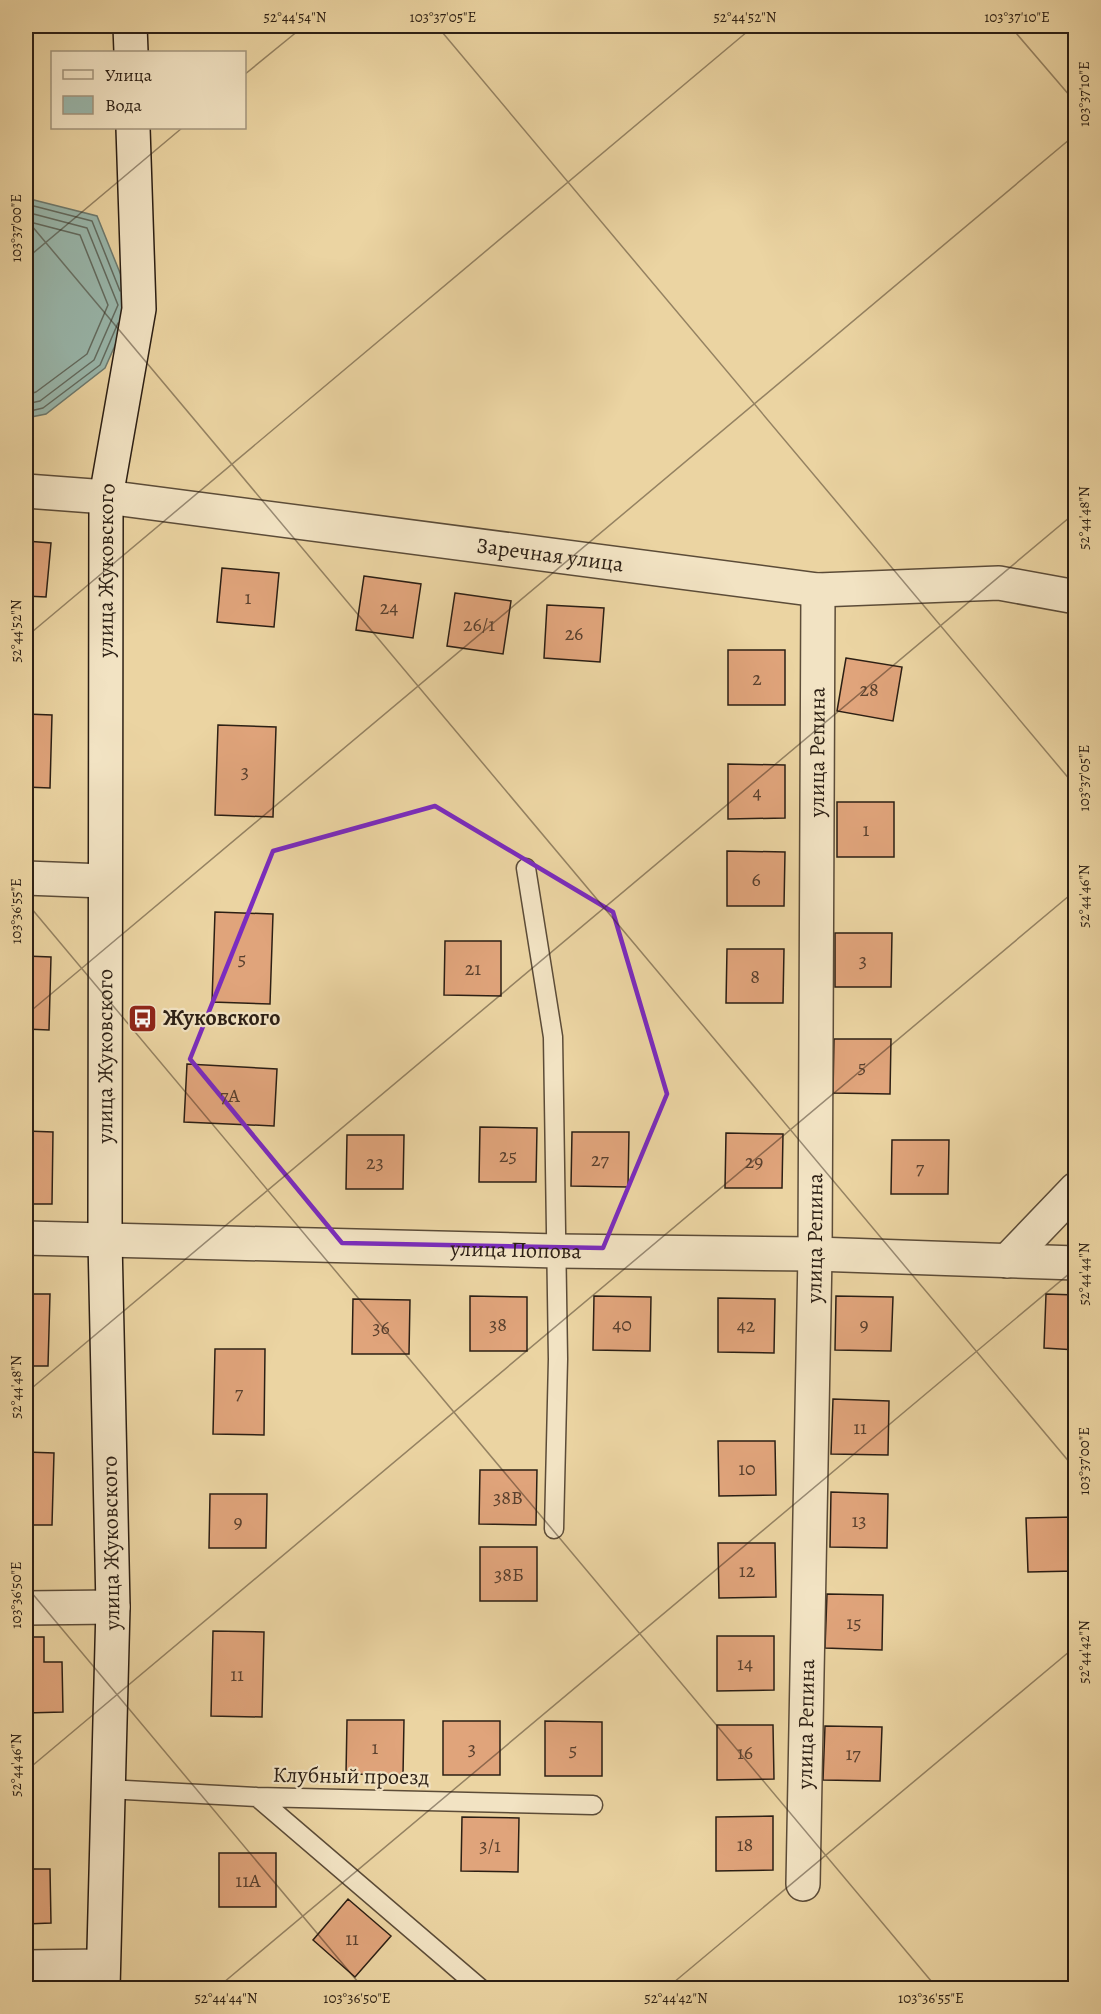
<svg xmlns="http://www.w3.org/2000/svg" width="1101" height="2014" font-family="Alegreya,serif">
	<rect width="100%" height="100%" fill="#ebd4a2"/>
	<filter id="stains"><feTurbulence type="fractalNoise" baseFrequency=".00333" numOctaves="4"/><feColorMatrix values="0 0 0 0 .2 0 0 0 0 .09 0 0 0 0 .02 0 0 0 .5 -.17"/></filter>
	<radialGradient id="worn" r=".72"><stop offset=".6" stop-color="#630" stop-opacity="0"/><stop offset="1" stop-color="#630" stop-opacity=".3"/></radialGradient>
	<path fill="#99b7ac" stroke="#6d7a6f" stroke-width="1.5" d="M 26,198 L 97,216 L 133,305 L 105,368 L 46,414 L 26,418 Z"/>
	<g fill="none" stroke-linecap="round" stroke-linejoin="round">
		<path stroke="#626b60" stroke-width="1.5" d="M 26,204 L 92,221 L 120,291
			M 26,212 L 87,228 L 118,305 L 94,360 L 40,401 L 26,404
			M 26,221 L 80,235 L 108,305 L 87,354 L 36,392 L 26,395
			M 26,412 L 43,408 L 100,365 L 118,323"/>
	</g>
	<path fill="#e0a47b" stroke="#2c1f14" stroke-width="1.5" d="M 26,541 L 51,543 L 46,597 L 26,596 Z
		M 222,568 L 279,573 L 274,627 L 217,622 Z
		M 364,576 L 421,584 L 413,638 L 356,630 Z
		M 455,593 L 511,601 L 503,654 L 447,646 Z
		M 547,605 L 604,608 L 600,662 L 544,658 Z
		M 728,650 L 785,650 L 785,705 L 728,705 Z
		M 846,658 L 902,667 L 893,721 L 837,711 Z
		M 26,714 L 52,715 L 50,788 L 26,787 Z
		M 218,725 L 276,727 L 273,817 L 215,815 Z
		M 728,764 L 785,765 L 785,818 L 728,819 Z
		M 837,802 L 894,802 L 894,857 L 837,857 Z
		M 727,851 L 785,852 L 784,906 L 727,906 Z
		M 215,912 L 273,914 L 270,1004 L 212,1002 Z
		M 835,933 L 892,933 L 891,987 L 835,987 Z
		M 445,941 L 501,941 L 501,996 L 444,995 Z
		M 727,949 L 784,949 L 783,1003 L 726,1003 Z
		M 26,956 L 51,957 L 49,1030 L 26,1029 Z
		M 834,1039 L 891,1039 L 890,1094 L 833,1093 Z
		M 187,1064 L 277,1069 L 274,1126 L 184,1122 Z
		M 480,1127 L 537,1128 L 536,1182 L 479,1182 Z
		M 26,1131 L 53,1132 L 52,1204 L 26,1204 Z
		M 572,1132 L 629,1132 L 628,1187 L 571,1186 Z
		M 726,1133 L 783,1134 L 782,1188 L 725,1188 Z
		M 347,1135 L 404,1135 L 403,1189 L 346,1189 Z
		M 892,1140 L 949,1140 L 948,1194 L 891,1194 Z
		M 26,1294 L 50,1294 L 48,1366 L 26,1366 Z
		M 1046,1294 L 1076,1295 L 1076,1350 L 1044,1348 Z
		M 470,1296 L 527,1297 L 527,1351 L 470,1351 Z
		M 594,1296 L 651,1297 L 650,1351 L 593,1350 Z
		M 836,1296 L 893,1297 L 891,1351 L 835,1350 Z
		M 718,1298 L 775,1299 L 774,1353 L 718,1352 Z
		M 353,1299 L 410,1300 L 409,1354 L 352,1354 Z
		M 215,1349 L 265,1349 L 264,1435 L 213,1434 Z
		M 833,1399 L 889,1401 L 888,1455 L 831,1454 Z
		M 718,1441 L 775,1441 L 776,1495 L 719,1496 Z
		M 26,1452 L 54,1453 L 52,1525 L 26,1525 Z
		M 480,1470 L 537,1470 L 536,1525 L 479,1524 Z
		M 831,1492 L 888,1494 L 887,1548 L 830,1547 Z
		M 210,1494 L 267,1494 L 266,1548 L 209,1548 Z
		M 1076,1517 L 1076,1571 L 1028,1572 L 1026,1518 Z
		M 718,1543 L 775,1543 L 776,1597 L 719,1598 Z
		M 480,1547 L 537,1547 L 537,1601 L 480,1601 Z
		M 827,1594 L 883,1595 L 882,1650 L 825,1648 Z
		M 213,1631 L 264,1632 L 262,1717 L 211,1716 Z
		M 717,1636 L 774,1636 L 774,1690 L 717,1691 Z
		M 26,1637 L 44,1637 L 44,1662 L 62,1662 L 63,1712 L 26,1713 Z
		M 347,1720 L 404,1720 L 403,1775 L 346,1774 Z
		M 443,1721 L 500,1721 L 500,1775 L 443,1775 Z
		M 545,1721 L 602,1722 L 602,1776 L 545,1776 Z
		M 717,1725 L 773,1725 L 774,1779 L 717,1780 Z
		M 825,1726 L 882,1727 L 880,1781 L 823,1780 Z
		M 773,1816 L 773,1870 L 716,1871 L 716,1817 Z
		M 462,1817 L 519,1818 L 518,1872 L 461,1871 Z
		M 219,1853 L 276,1853 L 276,1907 L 219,1907 Z
		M 26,1869 L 50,1869 L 51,1923 L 26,1924 Z
		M 348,1899 L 391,1936 L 355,1977 L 313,1940 Z
		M 827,1987 L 884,1988 L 827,1988 Z"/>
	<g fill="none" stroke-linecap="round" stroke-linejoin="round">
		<defs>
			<path id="lane" d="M 526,868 L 553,1037 L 558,1359 L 554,1529
				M 107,1789 L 257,1797 L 593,1805
				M 257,1797 L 480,1988"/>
			<g id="street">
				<path id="s1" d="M 26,491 L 106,497 L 818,590 L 999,583 L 1076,597"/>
				<path d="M 26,878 L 104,881"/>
				<path id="s2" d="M 26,1238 L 557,1251 L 815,1254 L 1076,1263"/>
				<path d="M 1007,1261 L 1076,1189"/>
				<path d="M 26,1608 L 113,1607"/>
				<path id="s3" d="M 803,1884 L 815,1254 L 818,590"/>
				<path d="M 26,1967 L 103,1966"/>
			</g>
			<g id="secondary">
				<path d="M 130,26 L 131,52"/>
				<path id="s4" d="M 103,1988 L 113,1607 L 105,1240 L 106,497 L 139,309 L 133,128"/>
			</g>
		</defs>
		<use href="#lane" stroke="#5c4c38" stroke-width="21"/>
		<use href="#street" stroke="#5c4c38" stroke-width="36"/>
		<use href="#secondary" stroke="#2c1f14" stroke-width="36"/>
		<use href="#lane" stroke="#f2e3c3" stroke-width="18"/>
		<use href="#street" stroke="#f2e3c3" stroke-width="33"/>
		<use href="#secondary" stroke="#f2e3c3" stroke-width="33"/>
	</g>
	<path fill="none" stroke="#7b2cbf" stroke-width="4.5" stroke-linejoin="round" d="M 435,806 L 613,912 L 667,1094 L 603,1248 L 342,1243 L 190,1059 L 273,851 Z"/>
	<path fill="none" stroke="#2c1f14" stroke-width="1.5" stroke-opacity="0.45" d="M 437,26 L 1076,787M 1010,26 L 1076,103M 244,75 L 304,26M 26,219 L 1076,1470M 26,259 L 182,128M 26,637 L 754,26M 26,902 L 937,1988M 26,1015 L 1076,134M 26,1393 L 1076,512M 26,1586 L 363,1988M 26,1771 L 1076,890M 217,1988 L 1076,1268M 667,1988 L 1076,1646"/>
	<defs>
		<symbol id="bus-square" viewBox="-11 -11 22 22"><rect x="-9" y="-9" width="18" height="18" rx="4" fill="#8f2418" stroke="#f2e3c3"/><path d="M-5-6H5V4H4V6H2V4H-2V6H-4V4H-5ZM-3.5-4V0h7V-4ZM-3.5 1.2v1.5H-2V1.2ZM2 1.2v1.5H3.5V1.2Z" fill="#fff"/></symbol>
	</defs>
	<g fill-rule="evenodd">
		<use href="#bus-square" x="126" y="1002" width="33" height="33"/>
	</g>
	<g text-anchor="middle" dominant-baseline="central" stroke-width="4.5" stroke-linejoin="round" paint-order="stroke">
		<g font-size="20" fill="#59402e">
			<text x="248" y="597">1</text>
			<text x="389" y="607">24</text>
			<text x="479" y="624">26/1</text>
			<text x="574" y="633">26</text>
			<text x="757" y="678">2</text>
			<text x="869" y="689">28</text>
			<text x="245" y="771">3</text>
			<text x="757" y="792">4</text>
			<text x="866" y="829">1</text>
			<text x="756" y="879">6</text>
			<text x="242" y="958">5</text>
			<text x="863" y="960">3</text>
			<text x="473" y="968">21</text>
			<text x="755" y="976">8</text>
			<text x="862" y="1066">5</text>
			<text x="230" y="1095">7А</text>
			<text x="508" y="1155">25</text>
			<text x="600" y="1159">27</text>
			<text x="754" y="1161">29</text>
			<text x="375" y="1162">23</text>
			<text x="920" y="1167">7</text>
			<text x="498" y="1324">38</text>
			<text x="622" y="1324">40</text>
			<text x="864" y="1324">9</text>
			<text x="746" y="1325">42</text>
			<text x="381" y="1327">36</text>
			<text x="239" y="1392">7</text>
			<text x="860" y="1427">11</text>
			<text x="747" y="1468">10</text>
			<text x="508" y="1497">38В</text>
			<text x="859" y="1520">13</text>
			<text x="238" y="1521">9</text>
			<text x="747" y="1570">12</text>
			<text x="509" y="1574">38Б</text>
			<text x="854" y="1622">15</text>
			<text x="745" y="1663">14</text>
			<text x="237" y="1674">11</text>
			<text x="375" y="1747">1</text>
			<text x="472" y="1748">3</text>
			<text x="573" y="1749">5</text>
			<text x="745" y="1752">16</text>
			<text x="853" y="1753">17</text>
			<text x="745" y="1844">18</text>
			<text x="490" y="1845">3/1</text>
			<text x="248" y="1880">11А</text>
			<text x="352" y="1938">11</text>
		</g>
		<g font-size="22" fill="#2c1f14" stroke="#f2e3c3">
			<text stroke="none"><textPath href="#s1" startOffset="528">Заречная улица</textPath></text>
			<text stroke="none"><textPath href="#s4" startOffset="1418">улица Жуковского</textPath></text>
			<text stroke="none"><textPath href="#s3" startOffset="1132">улица Репина</textPath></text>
			<text stroke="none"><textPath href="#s4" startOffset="932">улица Жуковского</textPath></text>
			<text stroke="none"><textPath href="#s3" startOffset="646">улица Репина</textPath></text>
			<text stroke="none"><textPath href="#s2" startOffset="490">улица Попова</textPath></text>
			<text transform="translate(111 1543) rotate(-91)">улица Жуковского</text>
			<text stroke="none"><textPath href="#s3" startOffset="160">улица Репина</textPath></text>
			<text transform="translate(351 1776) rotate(1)">Клубный проезд</text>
		</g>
		<g font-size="22" font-weight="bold" fill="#2c1f14" stroke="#f2e3c3" text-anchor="start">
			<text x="163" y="1018">Жуковского</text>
		</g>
	</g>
	<rect width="1101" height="2014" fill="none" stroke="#ebd4a2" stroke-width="66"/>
	<rect x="51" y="51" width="195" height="78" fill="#f2e3c3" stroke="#a3957d" stroke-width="1.5"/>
	<rect x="63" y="70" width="30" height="9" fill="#f2e3c3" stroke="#a3957d" stroke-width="1.5"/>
	<text x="105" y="81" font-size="18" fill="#2c1f14">Улица</text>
	<rect x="63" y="96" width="30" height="18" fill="#99b7ac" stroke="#a3957d" stroke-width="1.5"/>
	<text x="105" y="111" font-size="18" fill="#2c1f14">Вода</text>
	<rect x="33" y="33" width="1035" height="1948" fill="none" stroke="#2c1f14" stroke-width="2"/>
	<g font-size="15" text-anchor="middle" fill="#2c1f14">
		<text x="295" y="22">52°44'54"N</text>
		<text x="443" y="22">103°37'05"E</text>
		<text x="745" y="22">52°44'52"N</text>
		<text x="1017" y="22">103°37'10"E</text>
		<text transform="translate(1084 94) rotate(-90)" y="5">103°37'10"E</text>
		<text transform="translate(16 228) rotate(-90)" y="5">103°37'00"E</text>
		<text transform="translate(1084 518) rotate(-90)" y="5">52°44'48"N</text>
		<text transform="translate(16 631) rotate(-90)" y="5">52°44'52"N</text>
		<text transform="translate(1084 778) rotate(-90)" y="5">103°37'05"E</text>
		<text transform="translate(1084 896) rotate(-90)" y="5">52°44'46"N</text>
		<text transform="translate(16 911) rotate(-90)" y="5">103°36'55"E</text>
		<text transform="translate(1084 1274) rotate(-90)" y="5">52°44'44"N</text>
		<text transform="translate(16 1387) rotate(-90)" y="5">52°44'48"N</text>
		<text transform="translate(1084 1461) rotate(-90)" y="5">103°37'00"E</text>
		<text transform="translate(16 1595) rotate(-90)" y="5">103°36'50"E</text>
		<text transform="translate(1084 1652) rotate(-90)" y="5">52°44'42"N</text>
		<text transform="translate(16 1765) rotate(-90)" y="5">52°44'46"N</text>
		<text x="226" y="2003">52°44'44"N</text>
		<text x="357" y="2003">103°36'50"E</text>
		<text x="676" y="2003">52°44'42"N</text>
		<text x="931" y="2003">103°36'55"E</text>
	</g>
	<rect width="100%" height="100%" filter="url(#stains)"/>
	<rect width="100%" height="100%" fill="url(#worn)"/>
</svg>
